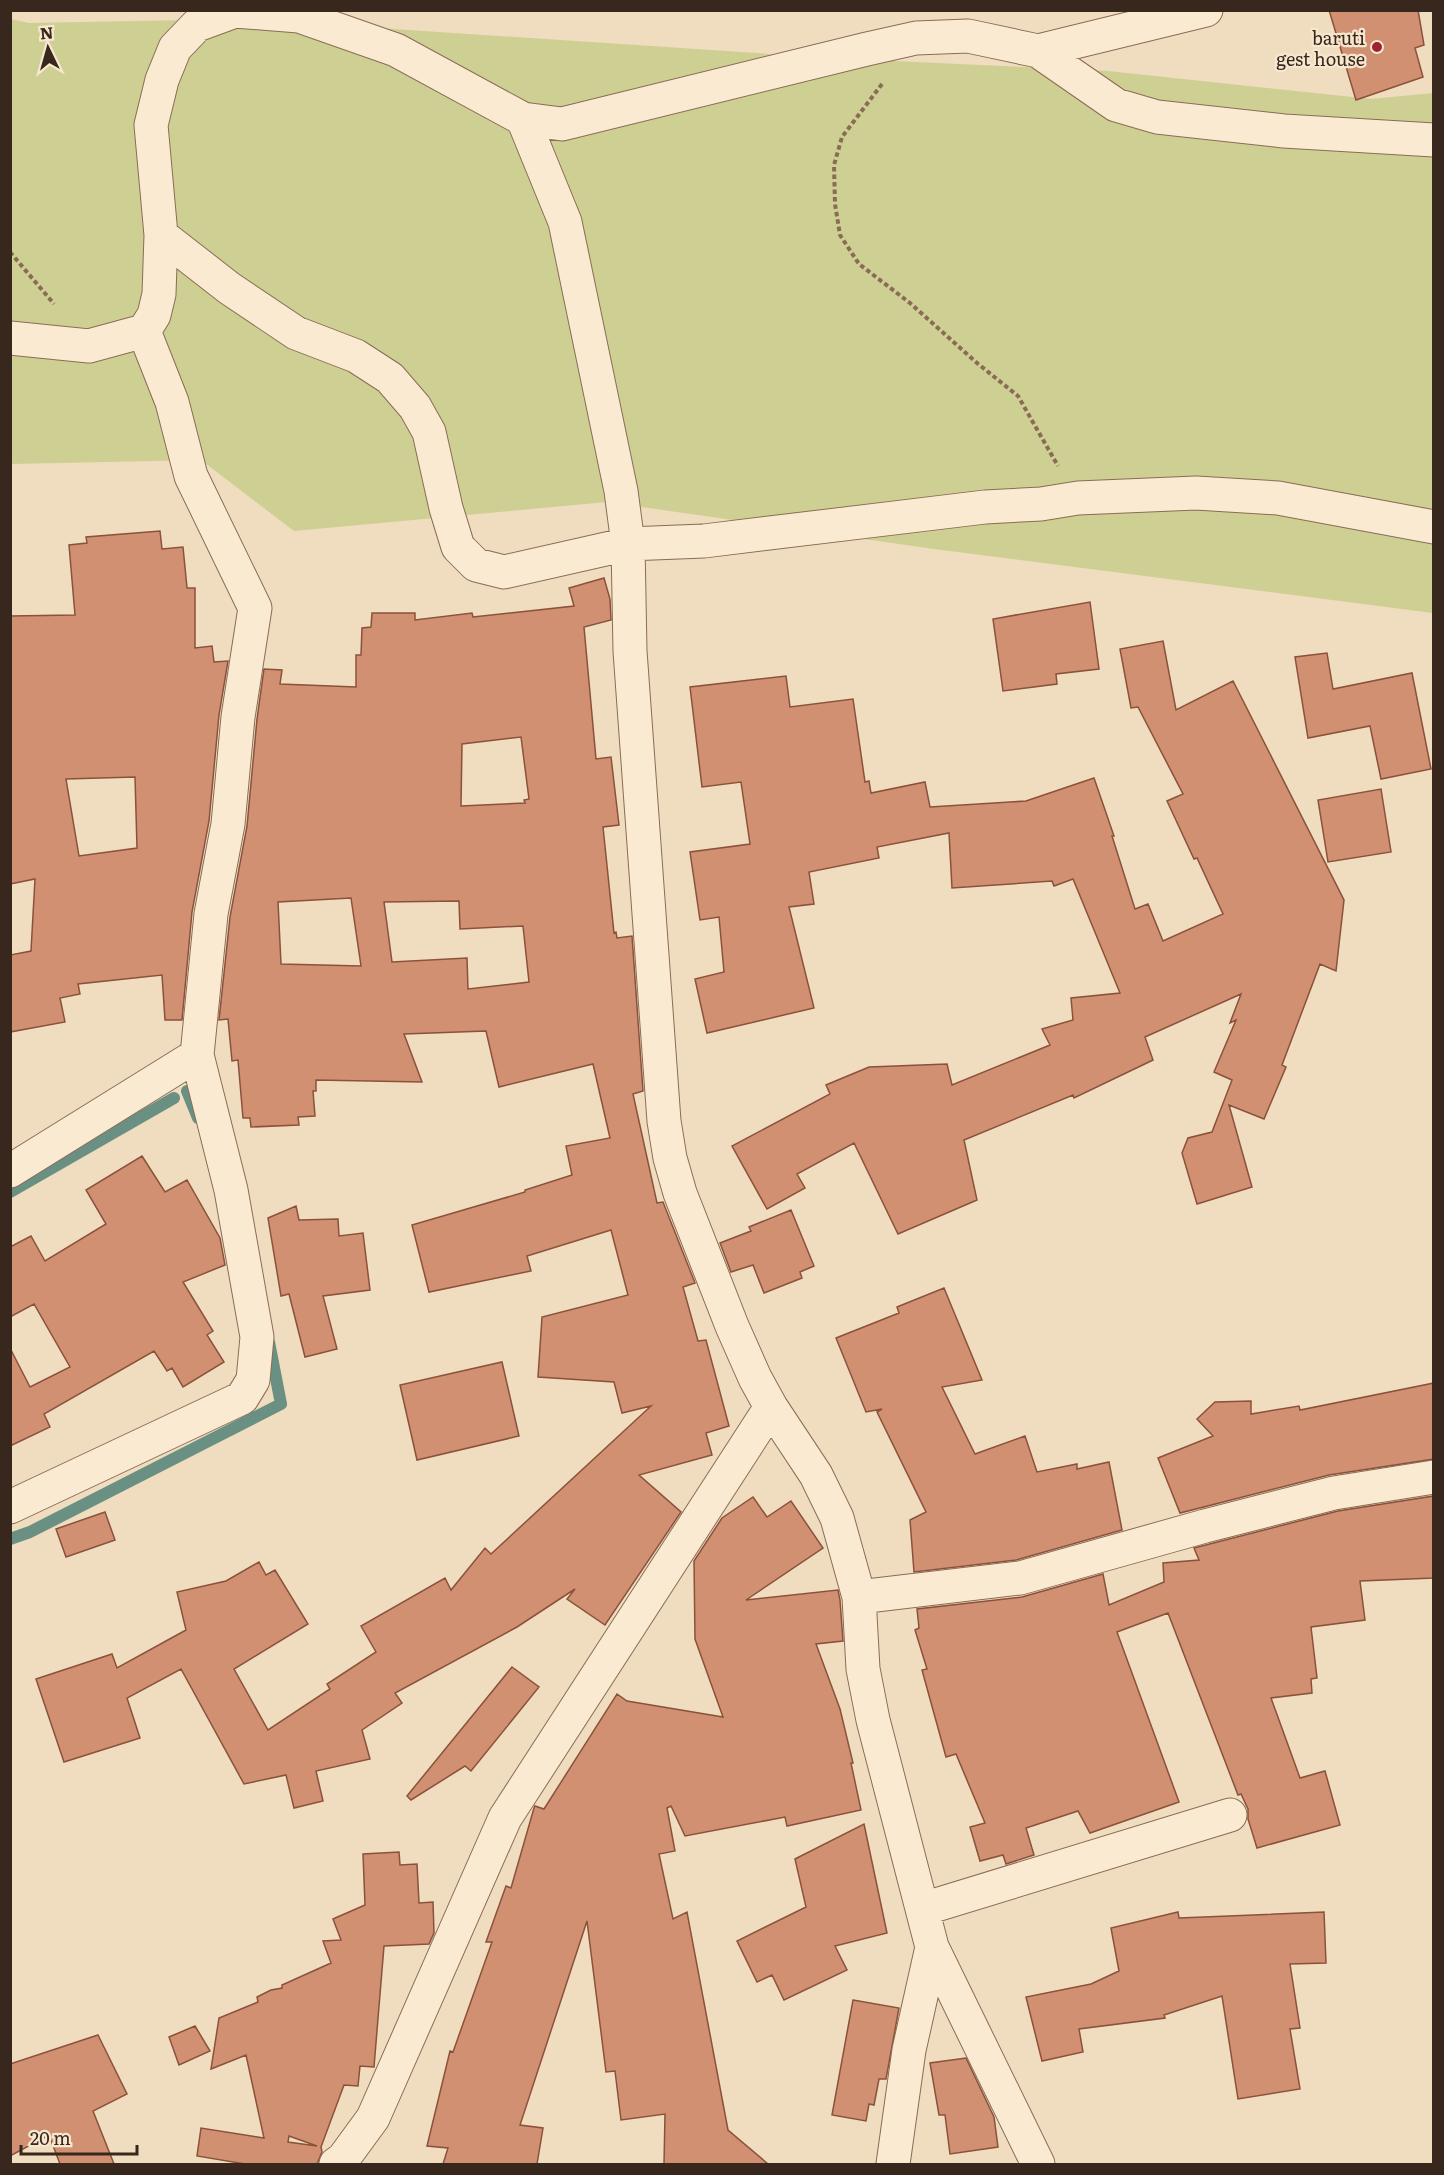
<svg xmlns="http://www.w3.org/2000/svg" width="1444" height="2175" font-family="Literata,serif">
	<rect width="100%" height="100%" fill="#f0dcbf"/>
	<path fill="#cecf92" d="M 11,19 L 29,23 L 243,19 L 830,58 L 1108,71 L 1371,99 L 1433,93 L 1433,613 L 934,549 L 607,502 L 294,531 L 201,460 L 11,464 Z"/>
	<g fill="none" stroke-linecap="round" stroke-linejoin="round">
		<path stroke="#699082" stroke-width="12" d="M 187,1091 L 198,1118
			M 10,1192 L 174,1098
			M 10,1539 L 30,1532 L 281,1404 L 269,1342"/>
	</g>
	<path fill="#d19072" stroke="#8a523b" stroke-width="1.5" fill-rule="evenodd" d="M 1329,10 L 1418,10 L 1424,45 L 1415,48 L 1423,77 L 1356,100 Z
		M 160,531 L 162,549 L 183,547 L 187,588 L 195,588 L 195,648 L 212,646 L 214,662 L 228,661 L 219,715 L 209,821 L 192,912 L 182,1020 L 165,1020 L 162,975 L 78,984 L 80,994 L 60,998 L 65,1022 L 10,1032 L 10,955 L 31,951 L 35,879 L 10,884 L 10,616 L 75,615 L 69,545 L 87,543 L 86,537 ZM 135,777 L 137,848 L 79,856 L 66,779 Z
		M 604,578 L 610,599 L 611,620 L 584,627 L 596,759 L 611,757 L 619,825 L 603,827 L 614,933 L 616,932 L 617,938 L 632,936 L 643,1091 L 633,1094 L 657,1203 L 663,1202 L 695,1283 L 683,1287 L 698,1341 L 706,1340 L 729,1426 L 706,1433 L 712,1455 L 639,1475 L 681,1512 L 605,1625 L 567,1599 L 575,1589 L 517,1627 L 395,1693 L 402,1703 L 362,1730 L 370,1759 L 316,1771 L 323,1801 L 294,1808 L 286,1775 L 244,1784 L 181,1669 L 127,1698 L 140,1738 L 64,1762 L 36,1679 L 112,1654 L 117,1668 L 186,1630 L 177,1592 L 226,1581 L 259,1562 L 266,1575 L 275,1570 L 308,1624 L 234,1669 L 268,1730 L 330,1689 L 327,1684 L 376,1652 L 361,1626 L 445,1578 L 451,1590 L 485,1548 L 491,1554 L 651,1406 L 622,1413 L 614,1382 L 538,1377 L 542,1317 L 628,1295 L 611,1230 L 527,1256 L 531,1271 L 429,1292 L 412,1225 L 525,1192 L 525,1190 L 572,1175 L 566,1146 L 610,1138 L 593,1064 L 499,1087 L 486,1031 L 404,1034 L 422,1082 L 316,1080 L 316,1091 L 313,1091 L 315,1116 L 298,1117 L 299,1125 L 251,1127 L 250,1118 L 243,1118 L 238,1060 L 232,1061 L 228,1019 L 219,1020 L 230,917 L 247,826 L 257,719 L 264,669 L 282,670 L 280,684 L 356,687 L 356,655 L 361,655 L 362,628 L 371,627 L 372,613 L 415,613 L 415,620 L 472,613 L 473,617 L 574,606 L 569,588 ZM 521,737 L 529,799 L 524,800 L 525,803 L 461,806 L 462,744 ZM 351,898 L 361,966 L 281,964 L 278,902 ZM 459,901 L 460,929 L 523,926 L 529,982 L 468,989 L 467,958 L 392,962 L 384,902 Z
		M 1090,602 L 1099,669 L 1056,674 L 1057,684 L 1003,691 L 993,619 Z
		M 1163,641 L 1176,710 L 1233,681 L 1344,900 L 1336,971 L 1320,964 L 1282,1065 L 1286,1067 L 1264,1119 L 1229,1105 L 1252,1187 L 1197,1204 L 1182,1153 L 1188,1138 L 1212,1132 L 1232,1080 L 1214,1072 L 1236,1020 L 1230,1023 L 1241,994 L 1145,1037 L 1153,1060 L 1074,1098 L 1073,1095 L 964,1140 L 977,1200 L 898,1234 L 854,1143 L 797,1174 L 805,1188 L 767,1209 L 732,1146 L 830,1094 L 826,1085 L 869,1067 L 947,1064 L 952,1085 L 1050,1045 L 1042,1029 L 1073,1020 L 1071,998 L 1120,993 L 1073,879 L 1054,886 L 1052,881 L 952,888 L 949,833 L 877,847 L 879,858 L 809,872 L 814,904 L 789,907 L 814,1008 L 707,1033 L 695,979 L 724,972 L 719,917 L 700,920 L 690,852 L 750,844 L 741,782 L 702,787 L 690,687 L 786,676 L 790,707 L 853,699 L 865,782 L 869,781 L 871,793 L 925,782 L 930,807 L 1026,801 L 1094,778 L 1114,836 L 1112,836 L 1135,909 L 1148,904 L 1163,941 L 1223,914 L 1197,858 L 1194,859 L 1167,801 L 1183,794 L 1138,707 L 1131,708 L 1120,649 Z
		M 1327,653 L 1333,689 L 1412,673 L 1431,769 L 1381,779 L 1370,726 L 1308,738 L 1295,657 Z
		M 1381,789 L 1391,852 L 1328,862 L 1318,800 Z
		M 142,1156 L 165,1192 L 187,1180 L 220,1238 L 225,1265 L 183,1282 L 213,1331 L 207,1335 L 224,1362 L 183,1387 L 172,1368 L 167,1371 L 154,1351 L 44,1414 L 50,1427 L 10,1446 L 10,1348 L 30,1387 L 70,1367 L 34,1304 L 10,1317 L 10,1247 L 31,1236 L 45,1261 L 106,1224 L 86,1190 Z
		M 296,1206 L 299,1220 L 338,1219 L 339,1236 L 363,1233 L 370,1290 L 323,1296 L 337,1349 L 305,1357 L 289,1294 L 281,1296 L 268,1218 Z
		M 791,1210 L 814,1266 L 800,1272 L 802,1278 L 764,1293 L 753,1265 L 731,1272 L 720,1243 L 751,1231 L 749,1227 Z
		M 944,1288 L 982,1380 L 942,1387 L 975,1454 L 1025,1436 L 1037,1472 L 1077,1464 L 1077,1469 L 1109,1462 L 1122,1530 L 1016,1560 L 914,1572 L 910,1520 L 926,1512 L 877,1412 L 882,1409 L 866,1412 L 836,1338 L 899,1313 L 897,1307 Z
		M 502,1362 L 519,1436 L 417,1460 L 400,1385 Z
		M 1434,1383 L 1434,1459 L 1329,1475 L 1180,1513 L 1158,1458 L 1213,1436 L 1197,1419 L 1215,1402 L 1251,1401 L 1251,1414 L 1299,1406 L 1300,1410 Z
		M 1434,1496 L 1434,1578 L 1360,1581 L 1365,1620 L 1311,1627 L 1317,1678 L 1311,1679 L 1312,1693 L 1271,1698 L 1300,1778 L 1325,1771 L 1340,1825 L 1257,1848 L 1248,1819 L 1248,1809 L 1241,1794 L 1238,1795 L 1168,1613 L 1117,1632 L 1179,1802 L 1090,1833 L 1078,1811 L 1026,1828 L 1034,1855 L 1006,1864 L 1003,1855 L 980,1861 L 970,1827 L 985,1823 L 956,1754 L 946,1757 L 922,1670 L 927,1669 L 915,1630 L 919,1628 L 917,1609 L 1022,1597 L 1103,1574 L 1109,1605 L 1164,1582 L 1163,1563 L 1199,1560 L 1194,1548 L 1338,1511 Z
		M 753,1497 L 767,1517 L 791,1501 L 823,1548 L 746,1600 L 838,1590 L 840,1600 L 843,1641 L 816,1644 L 840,1709 L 853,1763 L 851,1763 L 861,1810 L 787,1826 L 785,1817 L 685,1836 L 671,1806 L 667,1808 L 675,1851 L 659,1854 L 673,1919 L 687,1912 L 728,2130 L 768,2164 L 664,2164 L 665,2114 L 621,2120 L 615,2071 L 606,2072 L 587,1921 L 520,2125 L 543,2128 L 537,2164 L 443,2164 L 448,2148 L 427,2146 L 450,2051 L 453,2052 L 492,1942 L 486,1942 L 506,1886 L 511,1888 L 534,1808 L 535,1806 L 544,1809 L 617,1694 L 627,1701 L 723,1717 L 695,1639 L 694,1561 L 722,1518 Z
		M 105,1512 L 115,1540 L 66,1557 L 56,1529 Z
		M 512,1667 L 539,1687 L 471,1771 L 465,1766 L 411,1800 L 407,1796 Z
		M 864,1824 L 887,1933 L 835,1946 L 847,1970 L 784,2000 L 772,1975 L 757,1982 L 737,1941 L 806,1907 L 795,1859 Z
		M 399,1852 L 400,1865 L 417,1864 L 419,1903 L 433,1902 L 434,1933 L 429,1944 L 384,1946 L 374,2067 L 360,2066 L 358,2086 L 344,2085 L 321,2147 L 322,2152 L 317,2164 L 245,2164 L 197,2156 L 201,2128 L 264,2138 L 246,2055 L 211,2069 L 219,2018 L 258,2002 L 257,1997 L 271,1990 L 282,1988 L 282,1985 L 331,1963 L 323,1941 L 341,1940 L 333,1919 L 365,1905 L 363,1854 ZM 289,2136 L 317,2146 L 288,2142 Z
		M 1178,1912 L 1179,1918 L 1324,1912 L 1326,1963 L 1290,1964 L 1300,2028 L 1290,2029 L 1300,2089 L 1238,2099 L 1222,1996 L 1164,2015 L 1165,2018 L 1079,2029 L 1083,2052 L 1042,2061 L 1026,1997 L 1091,1984 L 1119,1971 L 1111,1928 Z
		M 853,2000 L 899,2008 L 886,2079 L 879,2079 L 874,2105 L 869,2104 L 866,2121 L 832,2115 Z
		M 195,2026 L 210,2051 L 179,2065 L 169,2037 Z
		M 98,2035 L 127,2094 L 93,2111 L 114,2164 L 60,2164 L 49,2135 L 10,2156 L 10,2064 Z
		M 966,2058 L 994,2117 L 998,2147 L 950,2154 L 945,2115 L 939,2115 L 930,2063 Z"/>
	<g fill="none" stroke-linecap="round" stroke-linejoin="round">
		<defs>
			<path id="street" d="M 1038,51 L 1206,10
				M 523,119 L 565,222 L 621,491 L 628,544 L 630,651 L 664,1121 L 670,1158 L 680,1193 L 732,1326 L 755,1378 L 771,1407 L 816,1475 L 837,1518 L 859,1597 L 863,1669 L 873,1720 L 932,1947 L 1038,2164
				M 161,235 L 229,288 L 296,333 L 356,356 L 390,378 L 415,407 L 429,432 L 446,508 L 458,547 L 476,565 L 504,572 L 628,544 L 704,541 L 985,507 L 1041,504 L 1078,498 L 1196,493 L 1278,498 L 1434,527
				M 10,338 L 89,346 L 144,331 L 154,315 L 159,294 L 161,235 L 151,125 L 162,80 L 175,48 L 197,25 L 235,11 L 299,16 L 396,50 L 523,119 L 562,124 L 867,49 L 916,38 L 968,36 L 1038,51 L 1116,105 L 1157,117 L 1284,131 L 1434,140
				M 10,1171 L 197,1055
				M 10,1507 L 242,1398 L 253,1380 L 257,1337 L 231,1190 L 197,1055 L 211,914 L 228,824 L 238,717 L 255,608 L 191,476 L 172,402 L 144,331
				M 859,1597 L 1020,1578 L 1205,1526 L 1334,1493 L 1434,1477
				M 923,1909 L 1230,1815
				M 336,2164 L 343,2159 L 373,2118 L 505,1818 L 771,1407
				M 893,2164 L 909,2050 L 932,1947"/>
		</defs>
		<use href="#street" stroke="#8a6c56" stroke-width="35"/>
		<path stroke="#8a6c56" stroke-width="4" stroke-dasharray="4.5 3" stroke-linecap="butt" d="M 882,84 L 842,137 L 834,165 L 835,204 L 840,235 L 859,264 L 910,303 L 977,363 L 1018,396 L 1058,466
			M 10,252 L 54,304"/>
		<use href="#street" stroke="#fbead2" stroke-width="33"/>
	</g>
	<circle fill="#9c2331" stroke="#f7e7cf" stroke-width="2" cx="1377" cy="47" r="6"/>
	<g text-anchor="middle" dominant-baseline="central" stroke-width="4.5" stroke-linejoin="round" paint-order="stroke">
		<g font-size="18" fill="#38271c" stroke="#f7e7cf" text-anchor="end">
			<text x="1365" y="37">baruti<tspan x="1365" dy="21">gest house</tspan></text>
		</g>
	</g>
	<rect width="1444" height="2175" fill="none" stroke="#38271c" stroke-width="24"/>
	<g transform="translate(48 48) rotate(355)" stroke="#f7e7cf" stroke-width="4.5" paint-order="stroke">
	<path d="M0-4.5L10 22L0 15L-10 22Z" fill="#38271c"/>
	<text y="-9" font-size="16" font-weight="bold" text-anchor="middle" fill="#38271c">N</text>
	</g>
	<path d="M21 2145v9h116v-9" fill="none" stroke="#38271c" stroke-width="3"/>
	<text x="30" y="2145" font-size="18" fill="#38271c" stroke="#f7e7cf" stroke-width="4.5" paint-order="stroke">20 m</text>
</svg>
